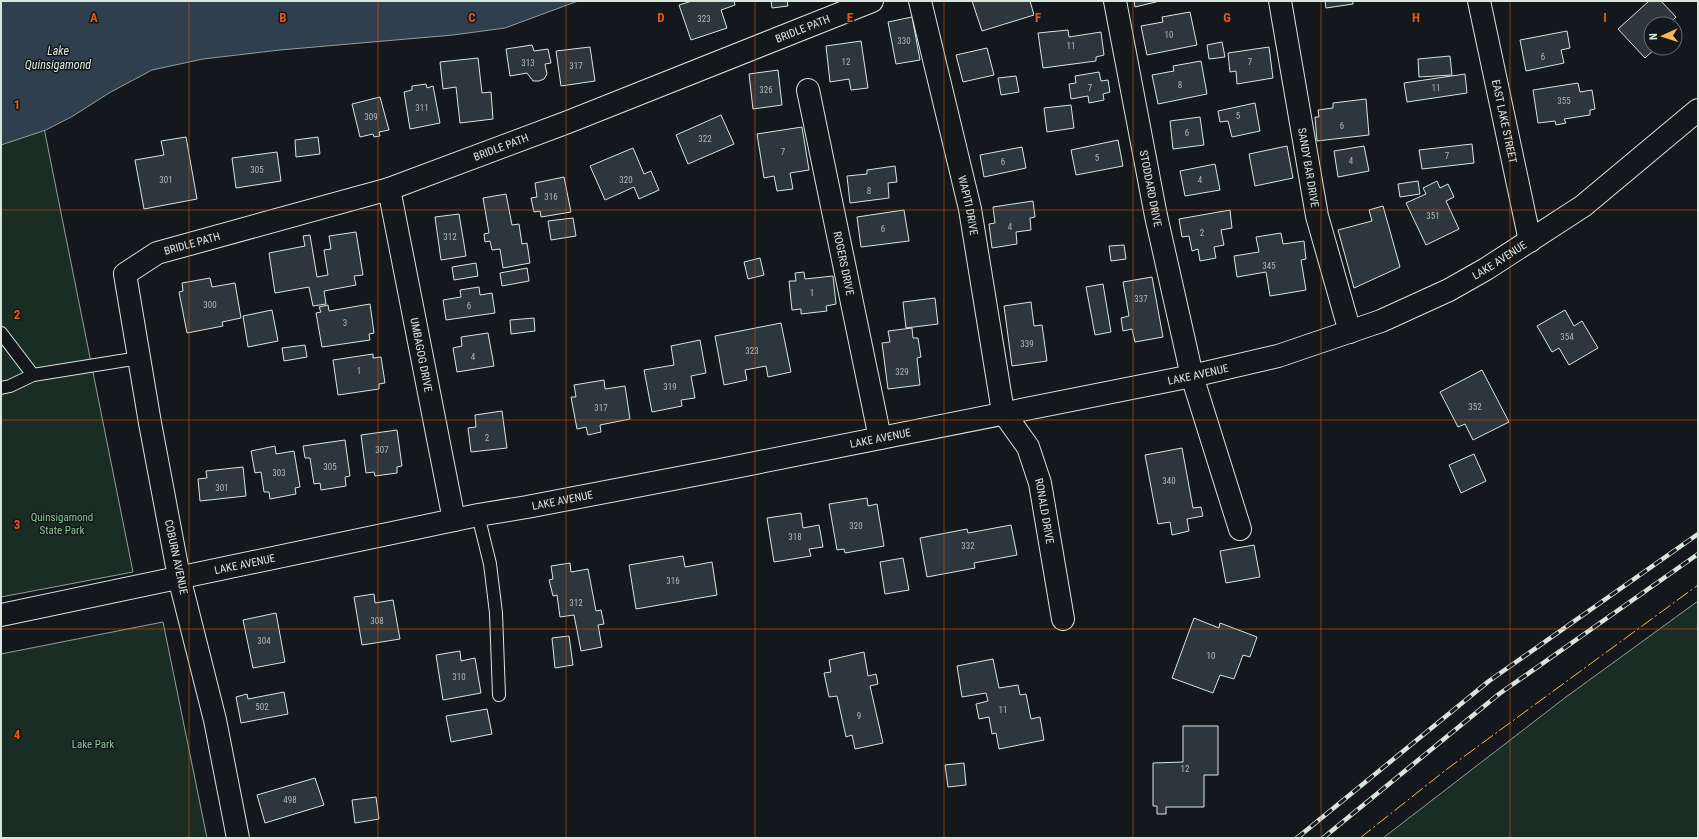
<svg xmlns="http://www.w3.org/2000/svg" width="1699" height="839" font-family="'Roboto Condensed',sans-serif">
	<rect width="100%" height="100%" fill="#14181c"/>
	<path fill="#1a2d24" stroke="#939e99" d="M 38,98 L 133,572 L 1,597 L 1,104 Z
		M 1698,601 L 1698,838 L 1383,838 L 1566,697 Z
		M 163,622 L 207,838 L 1,838 L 1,654 Z"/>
	<path fill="#2f3f4d" stroke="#939e99" d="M 1,1 L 578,1 L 505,28 L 453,35 L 280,50 L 203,59 L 152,70 L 109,93 L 73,116 L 46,130 L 1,145 Z"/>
	<path fill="#2c363c" stroke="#d8e6dc" d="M 692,1 L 734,1 L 735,5 L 721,10 L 727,28 L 691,40 L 679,5 Z
		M 771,1 L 787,1 L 788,6 L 772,8 Z
		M 972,1 L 1030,1 L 1034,15 L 982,31 Z
		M 1134,1 L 1160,1 L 1135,7 Z
		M 1325,1 L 1353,1 L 1353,4 L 1326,8 Z
		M 1649,1 L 1661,1 L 1676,17 L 1669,24 L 1651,24 L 1651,48 L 1656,48 L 1645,58 L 1618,29 Z
		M 1190,12 L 1197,45 L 1147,55 L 1141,26 L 1163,22 L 1162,17 Z
		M 912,17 L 920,60 L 896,64 L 888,22 Z
		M 1068,30 L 1069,37 L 1101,32 L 1104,55 L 1096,57 L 1096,61 L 1043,68 L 1038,33 Z
		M 1567,31 L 1570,48 L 1561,50 L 1564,63 L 1526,71 L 1520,40 Z
		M 861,41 L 868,88 L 851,90 L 849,79 L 830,82 L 826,46 Z
		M 1222,42 L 1225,57 L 1209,59 L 1207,45 Z
		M 532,45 L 534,51 L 548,49 L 551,63 L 545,64 L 547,74 L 544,79 L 539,81 L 533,81 L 527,73 L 510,76 L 506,49 Z
		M 590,47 L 595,81 L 561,86 L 556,51 Z
		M 1269,47 L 1273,78 L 1237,84 L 1236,71 L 1230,72 L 1228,53 Z
		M 987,48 L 994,75 L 963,82 L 956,55 Z
		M 1450,56 L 1452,75 L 1419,77 L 1418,59 Z
		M 478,58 L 482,93 L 491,92 L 493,119 L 460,123 L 456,87 L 443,89 L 440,62 Z
		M 1201,61 L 1207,94 L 1158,104 L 1152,75 L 1174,71 L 1173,66 Z
		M 778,70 L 782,105 L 753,109 L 749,74 Z
		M 1099,72 L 1101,81 L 1108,80 L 1110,92 L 1103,94 L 1104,100 L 1089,103 L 1088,96 L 1071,99 L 1069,84 L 1076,83 L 1075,76 Z
		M 1465,74 L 1467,93 L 1407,102 L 1404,83 Z
		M 1016,76 L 1019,92 L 1001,95 L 998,78 Z
		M 1578,83 L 1580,92 L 1592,90 L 1595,109 L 1590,110 L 1590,115 L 1564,119 L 1566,123 L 1556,125 L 1555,121 L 1538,123 L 1533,90 Z
		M 426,84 L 427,88 L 433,86 L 440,123 L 410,129 L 404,92 L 412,90 L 412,86 Z
		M 380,97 L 389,130 L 379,132 L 380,136 L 374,137 L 373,134 L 360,137 L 352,104 Z
		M 1366,99 L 1369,135 L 1317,141 L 1315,117 L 1319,117 L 1318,110 L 1333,108 L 1333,103 Z
		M 1255,103 L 1260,131 L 1232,137 L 1228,121 L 1220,122 L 1218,111 Z
		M 1071,105 L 1074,128 L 1047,132 L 1044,108 Z
		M 721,115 L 734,144 L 688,164 L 676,135 Z
		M 1200,117 L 1204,145 L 1173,149 L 1170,121 Z
		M 802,127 L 809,170 L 790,173 L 793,189 L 777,191 L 774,176 L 764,178 L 757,134 Z
		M 186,137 L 197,199 L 144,209 L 135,160 L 164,155 L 161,141 Z
		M 318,137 L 320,154 L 296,157 L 295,140 Z
		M 1118,140 L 1123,166 L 1076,175 L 1071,150 Z
		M 1472,144 L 1474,163 L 1422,169 L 1419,150 Z
		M 1287,146 L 1293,178 L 1255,186 L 1249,154 Z
		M 1364,146 L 1369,171 L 1338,177 L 1334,151 Z
		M 1022,147 L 1026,168 L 984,177 L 980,155 Z
		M 633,148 L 644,174 L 651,171 L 659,190 L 639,199 L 634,187 L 605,200 L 590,166 Z
		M 277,152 L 281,181 L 236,188 L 232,158 Z
		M 1215,164 L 1220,190 L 1185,196 L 1180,171 Z
		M 895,166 L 897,182 L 888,183 L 889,198 L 850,203 L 847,176 L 867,174 L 867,170 Z
		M 564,177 L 571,212 L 541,217 L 540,211 L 534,212 L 531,198 L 537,197 L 535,183 Z
		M 1418,181 L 1420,194 L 1400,197 L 1398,184 Z
		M 1437,181 L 1440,188 L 1448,184 L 1454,197 L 1446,201 L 1459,229 L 1426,245 L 1406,203 L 1426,194 L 1423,188 Z
		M 506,194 L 512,225 L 519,224 L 522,244 L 527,243 L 530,263 L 503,268 L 500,249 L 492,250 L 490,241 L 485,242 L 484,234 L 489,233 L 483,198 Z
		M 1033,201 L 1035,217 L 1030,218 L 1031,230 L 1016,232 L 1017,244 L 992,248 L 989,224 L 995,223 L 993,207 Z
		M 1383,206 L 1400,267 L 1354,288 L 1338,230 L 1372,221 L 1369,210 Z
		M 904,210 L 909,241 L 861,247 L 857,217 Z
		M 1230,210 L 1232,228 L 1221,230 L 1224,245 L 1214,247 L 1216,258 L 1200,261 L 1198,249 L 1192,251 L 1189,236 L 1182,237 L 1179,219 Z
		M 459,214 L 466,256 L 441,260 L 435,217 Z
		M 573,218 L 576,236 L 551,240 L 548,221 Z
		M 356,232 L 363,275 L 354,276 L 356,285 L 324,291 L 326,304 L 313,306 L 309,287 L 275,293 L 269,253 L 305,246 L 303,236 L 310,235 L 317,277 L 328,275 L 324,250 L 331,249 L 329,236 Z
		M 1281,233 L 1283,244 L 1304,241 L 1306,259 L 1301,260 L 1306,290 L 1270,296 L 1266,272 L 1237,277 L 1234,256 L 1259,252 L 1256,237 Z
		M 1124,245 L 1126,259 L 1111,261 L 1109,246 Z
		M 760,258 L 764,275 L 748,279 L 744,262 Z
		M 476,263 L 478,276 L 454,280 L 452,267 Z
		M 527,268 L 529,281 L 502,286 L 500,273 Z
		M 804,272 L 805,279 L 833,276 L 836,304 L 826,306 L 827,311 L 801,314 L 801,309 L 792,310 L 789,281 L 796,281 L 795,273 Z
		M 1152,277 L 1163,337 L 1135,342 L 1132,329 L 1123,331 L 1121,318 L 1129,316 L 1123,282 Z
		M 210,278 L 212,287 L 235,283 L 241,318 L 222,322 L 223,326 L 187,333 L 179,292 L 183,291 L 182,283 Z
		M 1103,284 L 1111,332 L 1095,335 L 1086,287 Z
		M 479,287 L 480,295 L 492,293 L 495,313 L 446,320 L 443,300 L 461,297 L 460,290 Z
		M 935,298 L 938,324 L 906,328 L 903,302 Z
		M 1031,302 L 1034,326 L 1042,325 L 1047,361 L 1012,366 L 1004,306 Z
		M 370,304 L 374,333 L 369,334 L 370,340 L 322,347 L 316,313 L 321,312 L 319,307 L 328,305 L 329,311 Z
		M 272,310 L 278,341 L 248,347 L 243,316 Z
		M 1565,310 L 1574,326 L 1582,321 L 1598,348 L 1569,365 L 1559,348 L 1552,352 L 1537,326 Z
		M 534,318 L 535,331 L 511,334 L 510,320 Z
		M 781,323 L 791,372 L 768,377 L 766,366 L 745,370 L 747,380 L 724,385 L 715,336 Z
		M 912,328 L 913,338 L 918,338 L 921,357 L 917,358 L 920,385 L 888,389 L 882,343 L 890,342 L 888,331 Z
		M 488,333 L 494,366 L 457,372 L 453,348 L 462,346 L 461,337 Z
		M 700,340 L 706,373 L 691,376 L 695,398 L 681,400 L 682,406 L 652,412 L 644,370 L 674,365 L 671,346 Z
		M 305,345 L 307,357 L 284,361 L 282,348 Z
		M 373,354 L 373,358 L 381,357 L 385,383 L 379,384 L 379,389 L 338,395 L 333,360 Z
		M 1482,370 L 1509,422 L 1473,440 L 1465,424 L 1458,427 L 1440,392 Z
		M 604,380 L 605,389 L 625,386 L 630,419 L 600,425 L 601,432 L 588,435 L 586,427 L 577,429 L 571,397 L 576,397 L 574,385 Z
		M 502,411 L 507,448 L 471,452 L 468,428 L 476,427 L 475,415 Z
		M 397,430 L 402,466 L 397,467 L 397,473 L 375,476 L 374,472 L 366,473 L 361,435 Z
		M 345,440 L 350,476 L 345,477 L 346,486 L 321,490 L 320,483 L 314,484 L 310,458 L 305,458 L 303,446 Z
		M 275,446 L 276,454 L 294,451 L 300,487 L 295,488 L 296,494 L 270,499 L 269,492 L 264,492 L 261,472 L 255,473 L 251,451 Z
		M 1182,448 L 1193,508 L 1201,507 L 1203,516 L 1187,519 L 1189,531 L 1172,535 L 1170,522 L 1158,524 L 1145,455 Z
		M 1474,454 L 1486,481 L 1461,493 L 1449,465 Z
		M 243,467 L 246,496 L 200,501 L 198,479 L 207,478 L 206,471 Z
		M 867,498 L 868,506 L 877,504 L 884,546 L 845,553 L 844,549 L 837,550 L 829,504 Z
		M 801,513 L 803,528 L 819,525 L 823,547 L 809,549 L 811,556 L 774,562 L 767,518 Z
		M 1011,525 L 1017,555 L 974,563 L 975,568 L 927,577 L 920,538 L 967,529 L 968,533 Z
		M 1254,545 L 1260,577 L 1226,583 L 1220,551 Z
		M 683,556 L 685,567 L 712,562 L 717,595 L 636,609 L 629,565 Z
		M 903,558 L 909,590 L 885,594 L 880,562 Z
		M 570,563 L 571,572 L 588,569 L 596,611 L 601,610 L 604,624 L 598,625 L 602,647 L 581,651 L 574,615 L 560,617 L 557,595 L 553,596 L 549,580 L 553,579 L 551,566 Z
		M 374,594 L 375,603 L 393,600 L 400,639 L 362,645 L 354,597 Z
		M 276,613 L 285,662 L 253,668 L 243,620 Z
		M 1194,618 L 1219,628 L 1220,623 L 1257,637 L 1250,657 L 1243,655 L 1234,679 L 1220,675 L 1213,693 L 1172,678 Z
		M 569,636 L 573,665 L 555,668 L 552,638 Z
		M 460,651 L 461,661 L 475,658 L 481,693 L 443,700 L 436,655 Z
		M 864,652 L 868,676 L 876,674 L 878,684 L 870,686 L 883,743 L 855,749 L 852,735 L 846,737 L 837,696 L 829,697 L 824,673 L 831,672 L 829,660 Z
		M 993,659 L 999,688 L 1018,685 L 1020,695 L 1026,694 L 1031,719 L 1040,717 L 1044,740 L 999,749 L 996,733 L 992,734 L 989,717 L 979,719 L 976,704 L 988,701 L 986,693 L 962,697 L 957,666 Z
		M 284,692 L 288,714 L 241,723 L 236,697 L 247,694 L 248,699 Z
		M 487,709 L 492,734 L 451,742 L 446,716 Z
		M 1183,726 L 1218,726 L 1218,775 L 1204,775 L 1204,807 L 1166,807 L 1166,814 L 1157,814 L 1157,806 L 1153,806 L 1153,763 L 1183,762 Z
		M 964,763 L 966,785 L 948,787 L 945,765 Z
		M 315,778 L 324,805 L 265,823 L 257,795 Z
		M 376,797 L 379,819 L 355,823 L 352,800 Z"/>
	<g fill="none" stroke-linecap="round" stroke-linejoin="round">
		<defs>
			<path id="service" d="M 1,333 L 33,375
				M 1,388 L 10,386 L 33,375 L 139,358
				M 478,515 L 490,564 L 496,613 L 499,695"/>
			<g id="minor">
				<path id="s1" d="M 920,1 L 970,209 L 1003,412 L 1028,447 L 1040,483 L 1063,619"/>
				<path id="s2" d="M 1115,1 L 1156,216 L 1192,376 L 1240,529"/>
				<path id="s3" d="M 1280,1 L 1317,216 L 1350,332"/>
				<path id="s4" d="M 1479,1 L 1530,241"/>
				<path id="s5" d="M 808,90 L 880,438"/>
				<path id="s6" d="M 389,189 L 454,520"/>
				<path id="s7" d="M 238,838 L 215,720 L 179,577 L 150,423 L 125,274 L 157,253 L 389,189 L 568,122 L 872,1"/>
			</g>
			<g id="primary">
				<path id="s8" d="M 1,615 L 478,515 L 527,507 L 720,470 L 1192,376 L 1278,356 L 1381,321 L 1449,290 L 1486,269 L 1583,206 L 1698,110"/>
			</g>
		</defs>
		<use href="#service" stroke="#d8e6dc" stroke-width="14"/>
		<use href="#minor" stroke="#d8e6dc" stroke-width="24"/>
		<use href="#primary" stroke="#d8e6dc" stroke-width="24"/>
		<use href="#service" stroke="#14181c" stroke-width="12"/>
		<use href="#minor" stroke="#14181c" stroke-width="22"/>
		<use href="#primary" stroke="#14181c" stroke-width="22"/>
		<defs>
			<path id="rail" d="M 1297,838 L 1489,681 L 1698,534
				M 1323,838 L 1499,694 L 1698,554"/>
		</defs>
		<use href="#rail" stroke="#d8e6dc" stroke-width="4.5"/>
		<use href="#rail" stroke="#14181c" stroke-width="3" stroke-dasharray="9" stroke-linecap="butt"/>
		<path stroke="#ffb74d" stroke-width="1" stroke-dasharray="14 3 2 3" stroke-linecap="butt" d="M 1360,838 L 1447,769 L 1698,585"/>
	</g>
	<path fill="none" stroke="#e8590c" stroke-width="1" stroke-opacity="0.55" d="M 189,1 L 189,838M 378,1 L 378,838M 566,1 L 566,838M 755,1 L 755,838M 944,1 L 944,838M 1133,1 L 1133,838M 1321,1 L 1321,838M 1510,1 L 1510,838M 1,210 L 1698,210M 1,420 L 1698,420M 1,629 L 1698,629"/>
	<g text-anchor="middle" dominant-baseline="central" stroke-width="3" stroke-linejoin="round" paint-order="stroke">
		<g font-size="9" fill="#adbab4">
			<text x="704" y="19">323</text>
			<text x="1169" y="35">10</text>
			<text x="904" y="41">330</text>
			<text x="1071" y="46">11</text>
			<text x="1543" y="57">6</text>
			<text x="846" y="62">12</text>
			<text x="1250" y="62">7</text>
			<text x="528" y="63">313</text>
			<text x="576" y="66">317</text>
			<text x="1180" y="85">8</text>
			<text x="1090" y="88">7</text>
			<text x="1436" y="88">11</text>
			<text x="766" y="90">326</text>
			<text x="1564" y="101">355</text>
			<text x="422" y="108">311</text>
			<text x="1238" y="116">5</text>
			<text x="371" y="117">309</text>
			<text x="1342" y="126">6</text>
			<text x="1187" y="133">6</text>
			<text x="705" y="139">322</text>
			<text x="783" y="152">7</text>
			<text x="1447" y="156">7</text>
			<text x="1097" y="158">5</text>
			<text x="1351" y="161">4</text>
			<text x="1003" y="162">6</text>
			<text x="257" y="170">305</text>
			<text x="166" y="180">301</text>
			<text x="626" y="180">320</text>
			<text x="1200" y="180">4</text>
			<text x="869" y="191">8</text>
			<text x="551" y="197">316</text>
			<text x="1433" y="216">351</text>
			<text x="1010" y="227">4</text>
			<text x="883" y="229">6</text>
			<text x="1202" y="233">2</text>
			<text x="450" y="237">312</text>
			<text x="1269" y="266">345</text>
			<text x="812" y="293">1</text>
			<text x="1141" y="299">337</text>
			<text x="210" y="305">300</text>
			<text x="469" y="306">6</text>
			<text x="345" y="323">3</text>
			<text x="1567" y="337">354</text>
			<text x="1027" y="344">339</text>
			<text x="752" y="351">323</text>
			<text x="473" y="357">4</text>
			<text x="359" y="371">1</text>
			<text x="902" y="372">329</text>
			<text x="670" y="387">319</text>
			<text x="1475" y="407">352</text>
			<text x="601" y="408">317</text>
			<text x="487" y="438">2</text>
			<text x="382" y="450">307</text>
			<text x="330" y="467">305</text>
			<text x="279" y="473">303</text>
			<text x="1169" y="481">340</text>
			<text x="222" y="488">301</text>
			<text x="856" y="526">320</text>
			<text x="795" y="537">318</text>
			<text x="968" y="546">332</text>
			<text x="673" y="581">316</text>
			<text x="576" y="603">312</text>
			<text x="377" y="621">308</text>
			<text x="264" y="641">304</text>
			<text x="1211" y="656">10</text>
			<text x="459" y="677">310</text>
			<text x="262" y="707">502</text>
			<text x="1003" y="710">11</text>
			<text x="859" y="716">9</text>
			<text x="1185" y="769">12</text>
			<text x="290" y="800">498</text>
		</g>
		<g font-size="11" fill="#d8e6dc" stroke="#14181c">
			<text stroke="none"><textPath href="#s7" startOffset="1298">BRIDLE PATH</textPath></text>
			<text stroke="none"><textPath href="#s4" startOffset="123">EAST LAKE STREET</textPath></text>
			<text stroke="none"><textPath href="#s7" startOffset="974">BRIDLE PATH</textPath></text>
			<text stroke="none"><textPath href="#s3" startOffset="169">SANDY BAR DRIVE</textPath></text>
			<text stroke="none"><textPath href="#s2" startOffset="191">STODDARD DRIVE</textPath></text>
			<text stroke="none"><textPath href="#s1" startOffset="210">WAPITI DRIVE</textPath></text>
			<text stroke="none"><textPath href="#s7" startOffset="650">BRIDLE PATH</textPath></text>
			<text stroke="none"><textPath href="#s8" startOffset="1545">LAKE AVENUE</textPath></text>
			<text stroke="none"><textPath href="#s5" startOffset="177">ROGERS DRIVE</textPath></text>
			<text stroke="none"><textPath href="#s6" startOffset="169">UMBAGOG DRIVE</textPath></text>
			<text stroke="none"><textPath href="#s8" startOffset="1221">LAKE AVENUE</textPath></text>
			<text stroke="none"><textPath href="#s8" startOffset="897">LAKE AVENUE</textPath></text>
			<text stroke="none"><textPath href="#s8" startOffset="573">LAKE AVENUE</textPath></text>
			<text stroke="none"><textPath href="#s1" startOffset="529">RONALD DRIVE</textPath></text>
			<text transform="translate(176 557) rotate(78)">COBURN AVENUE</text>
			<text stroke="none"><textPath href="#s8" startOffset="249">LAKE AVENUE</textPath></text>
		</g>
		<g font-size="11" fill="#8ac095" stroke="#14181c">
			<text x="62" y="517">Quinsigamond<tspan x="62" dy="13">State Park</tspan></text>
			<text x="93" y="744">Lake Park</text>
		</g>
		<g font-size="12" font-style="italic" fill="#d8e6dc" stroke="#14181c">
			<text x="58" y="51">Lake<tspan x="58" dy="14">Quinsigamond</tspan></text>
		</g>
	</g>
	<g font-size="13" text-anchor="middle" font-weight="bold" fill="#e8590c" stroke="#14181c" stroke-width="3" stroke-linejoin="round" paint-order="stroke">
		<text x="94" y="22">A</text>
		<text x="283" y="22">B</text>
		<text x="472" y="22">C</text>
		<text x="661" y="22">D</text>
		<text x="850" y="22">E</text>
		<text x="1038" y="22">F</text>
		<text x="1227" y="22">G</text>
		<text x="1416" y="22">H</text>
		<text x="1605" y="22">I</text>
		<text x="17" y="109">1</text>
		<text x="17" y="319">2</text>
		<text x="17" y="529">3</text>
		<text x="17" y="739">4</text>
	</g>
	<rect width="1699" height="839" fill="none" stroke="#d8e6dc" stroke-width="4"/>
	<g transform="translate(1663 36) rotate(267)"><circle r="19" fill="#14181c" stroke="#626a69"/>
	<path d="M0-3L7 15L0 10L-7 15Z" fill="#ffb74d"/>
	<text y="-6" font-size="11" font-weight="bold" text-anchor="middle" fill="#d8e6dc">N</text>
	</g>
</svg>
